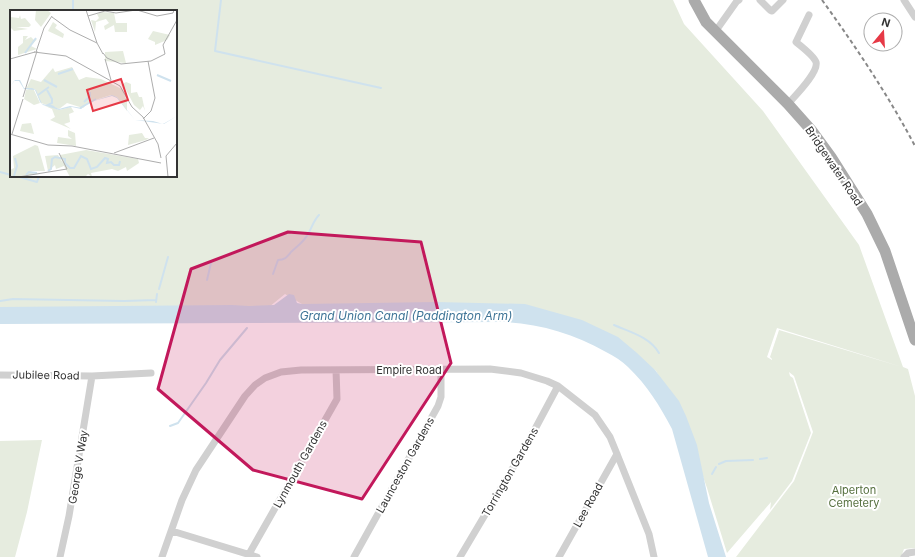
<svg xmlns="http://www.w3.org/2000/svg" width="915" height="557" font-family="Inter,sans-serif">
	<rect width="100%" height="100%" fill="#fff"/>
	<path fill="#e6ecdf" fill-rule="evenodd" d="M 0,0 L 673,0 L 684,24 L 763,111 L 859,245 L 903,367 L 908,369 L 915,396 L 915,548 L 904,549 L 901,557 L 736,557 L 794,481 L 813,432 L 794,376 L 789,372 L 790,376 L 793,378 L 811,433 L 792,481 L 770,510 L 771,502 L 727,553 L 707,488 L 680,411 L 656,371 L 603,331 L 548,311 L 307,307 L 285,294 L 269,307 L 0,307 ZM 11,11 L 176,11 L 176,176 L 11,176 ZM 777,328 L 902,367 L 779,330 L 770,357 L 772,359 L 772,360 L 767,357 Z
		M 42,440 L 27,512 L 15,557 L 0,557 L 0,441 Z"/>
	<path fill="#cfe2ee" d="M 289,294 L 294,295 L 297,303 L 302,304 L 436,302 L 525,304 L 582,320 L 618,337 L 637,353 L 655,370 L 679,401 L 686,416 L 697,445 L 709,503 L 726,557 L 708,557 L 672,429 C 660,406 647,385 628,367 C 622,361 614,356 606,352 C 574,334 541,324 505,322 L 0,324 L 0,307 L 232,305 L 249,306 L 274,305 Z"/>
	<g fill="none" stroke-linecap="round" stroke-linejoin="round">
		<path stroke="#cfe2ee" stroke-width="2" d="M 73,0 L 73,11
			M 221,0 L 215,51 L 381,88
			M 0,172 L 11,175
			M 16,176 L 37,182 L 39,176
			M 273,274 L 278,260 C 285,260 287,257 291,252 C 297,246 304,242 308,234 C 312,228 313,221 319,215
			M 207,280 L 211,263
			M 159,289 L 168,257
			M 0,301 L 13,299 L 124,301 L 156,300
			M 156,302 L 157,294
			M 614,325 C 630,332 650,337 659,353
			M 170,426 L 178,423 L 206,383 L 220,360 L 247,328
			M 760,459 L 767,458
			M 719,464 L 726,461 L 753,460
			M 712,474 L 716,467"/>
		<path stroke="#d0d0d0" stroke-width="7" d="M 760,0 L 770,10 L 772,11 L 783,0
			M 904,0 L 915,17
			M 715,32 L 737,1 L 739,0
			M 788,104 C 795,96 819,72 816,62 C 814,56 801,46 796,42 L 809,15
			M 0,375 L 92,376 L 151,373
			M 172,531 L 257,557
			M 249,554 L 337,399 L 336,370
			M 60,557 L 69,516 L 92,376
			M 162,557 L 182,500 L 196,470 L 245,396 L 255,385 L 265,378 L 281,372 L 301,370 L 490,369 L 521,373 L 547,381 L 558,386 L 595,415 L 610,437 L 617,454 L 649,534 L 654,557
			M 354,557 L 438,406 L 441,397 L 441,370
			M 460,557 L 527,444 L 558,386
			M 559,557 L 617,454
			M 904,557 L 908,553 L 915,552"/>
		<path stroke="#ababab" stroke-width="11" d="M 694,0 L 706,22 L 788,104 L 812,131 L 831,157 L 867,214 L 885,251 L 915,340"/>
		<path stroke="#888" stroke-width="2" stroke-dasharray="4 3" stroke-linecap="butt" d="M 822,0 C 856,47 888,95 915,146"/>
	</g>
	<path fill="#c2185b" fill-opacity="0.2" stroke="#c2185b" stroke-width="3" stroke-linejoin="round" d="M 288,232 L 421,242 L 451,363 L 362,499 L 253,470 L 158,389 L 191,269 Z"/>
	<g text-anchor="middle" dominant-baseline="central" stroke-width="4" stroke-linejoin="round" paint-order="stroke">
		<g font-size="11" fill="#333" stroke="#fff">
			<text transform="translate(834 166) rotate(56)">Bridgewater Road</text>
			<text x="409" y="370">Empire Road</text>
			<text transform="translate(46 375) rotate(1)">Jubilee Road</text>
			<text transform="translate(300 464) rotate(-61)">Lynmouth Gardens</text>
			<text transform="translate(405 465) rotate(-61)">Launceston Gardens</text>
			<text transform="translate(78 467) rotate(-81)">George V Way</text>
			<text transform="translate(510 472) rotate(-60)">Torrington Gardens</text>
			<text transform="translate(588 505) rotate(-61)">Lee Road</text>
		</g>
		<g font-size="11" fill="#56703f" stroke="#fff">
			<text x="854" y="490">Alperton<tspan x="854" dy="13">Cemetery</tspan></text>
		</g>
		<g font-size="12" font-style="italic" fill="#3f7597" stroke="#fff">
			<text x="406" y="315">Grand Union Canal (Paddington Arm)</text>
		</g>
	</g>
	<g transform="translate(10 10)">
		<rect width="167" height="167" fill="#fff"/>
		<path d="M 26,0 L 37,0 L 41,3 L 31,17 L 25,10 ZM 92,2 L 104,3 L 106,13 L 117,13 L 117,22 L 105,22 L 104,15 L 95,20 L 94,16 L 99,13 L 96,9 L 86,12 L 85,22 L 81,10 L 86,11 L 89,8 L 87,4 ZM 10,5 L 11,9 L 15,8 L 21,15 L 19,17 L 6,17 L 18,19 L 4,21 L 0,17 L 0,7 L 9,8 ZM 43,12 L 47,15 L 45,18 L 54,24 L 53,28 L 38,21 ZM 143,21 L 160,25 L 157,30 L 145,35 L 145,32 L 138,29 ZM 13,26 L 18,26 L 15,30 L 21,27 L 24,30 L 27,29 L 21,36 L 27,39 L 8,45 L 8,37 L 13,33 ZM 113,41 L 116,53 L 95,51 L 95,42 ZM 62,57 L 69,70 L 76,67 L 91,69 L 112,79 L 117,91 L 117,101 L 107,87 L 101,85 L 79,92 L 73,98 L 57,93 L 49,99 L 31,93 L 25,79 L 16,79 L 21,69 L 31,72 L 43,58 L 45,62 ZM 116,72 L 121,74 L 121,83 L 127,82 L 129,87 L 132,87 L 135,101 L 133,96 L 130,100 L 124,95 L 113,74 ZM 23,78 L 30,93 L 24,95 L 14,89 L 16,80 ZM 35,96 L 42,97 L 49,100 L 61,97 L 64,102 L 59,104 L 60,112 L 54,114 L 61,119 L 40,110 L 45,107 L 42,99 ZM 21,113 L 24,124 L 10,121 L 12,114 ZM 58,120 L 65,123 L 66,136 L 47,133 L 48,127 L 62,129 L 58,126 ZM 132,123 L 135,128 L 139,128 L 136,130 L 118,135 L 119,125 ZM 25,135 L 28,136 L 35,161 L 23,161 L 11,165 L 19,162 L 29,164 L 0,167 L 0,160 L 4,158 L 3,146 ZM 76,140 L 128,149 L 129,153 L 117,161 L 116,157 L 108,161 L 102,159 L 81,163 L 82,167 L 78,164 L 75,167 L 60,167 L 54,156 L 46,159 L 45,155 L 38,161 L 35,146 L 48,145 L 53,153 L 50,145 Z" fill="#e6ecdf"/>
		<path d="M 5,70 L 10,70 L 14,78 L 22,78 L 26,80 L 32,94 L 43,96 L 49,99 L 56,97 L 60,96 L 72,98 L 80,92 L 102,85 L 107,87 L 125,110 L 143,111 L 153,114 L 167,106 L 154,114 L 125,110 L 107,88 L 102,86 L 80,92 L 71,99 L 62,97 L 49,100 L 33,95 L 30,92 L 25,80 L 14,79 L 9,71 L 4,71 L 0,77 Z" fill="#cfe2ee"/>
		<path fill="none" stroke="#cfe2ee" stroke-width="2" d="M 15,43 L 26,28M 48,64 L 63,59M 147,65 L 161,71M 34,70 L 47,77M 37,80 L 42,89 L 42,93 L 38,95 L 44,97M 28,85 L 39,77M 74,92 L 80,86 L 80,82M 70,98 L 86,89M 38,161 L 41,159 L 42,149 L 45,147 L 55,149 L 55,153 L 60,158 L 64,158 L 71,146 L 77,149 L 81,159 L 87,157 L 95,148 L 98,149 L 97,153 L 101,152 L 104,155 L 109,155 L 110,151M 16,165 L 19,162 L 27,163M 4,166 L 7,156 L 5,148"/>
		<path fill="none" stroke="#adadad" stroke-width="1" d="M 76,0 L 87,33 L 93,44M 127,0 L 147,6 L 163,3 L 164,0M 78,6 L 95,1 L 106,3 L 126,0M 42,7 L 60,20 L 87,33M 24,42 L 56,46 L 110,76 L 122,97 L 133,107 L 148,134 L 151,148M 26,42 L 34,18 L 42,6M 93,43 L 97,48 L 111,54 L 141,51 L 155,44M 155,44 L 153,35 L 167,10M 0,49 L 25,42M 95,49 L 101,70M 13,87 L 27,41M 133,109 L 141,101 L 145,88 L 138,51M 0,124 L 38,135 L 62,136 L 151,153M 2,124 L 13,89M 49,143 L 57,159M 104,143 L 144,128M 8,167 L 57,159M 158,167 L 156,146 L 167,133"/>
		<path fill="#e63946" fill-opacity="0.15" stroke="#e63946" stroke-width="2" d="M 111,69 L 118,90 L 83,101 L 77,80 Z"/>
		<rect width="167" height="167" fill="none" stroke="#333" stroke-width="2"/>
	</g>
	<g transform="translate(883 32) rotate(18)"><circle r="19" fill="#ffffff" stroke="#adadad"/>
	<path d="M0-3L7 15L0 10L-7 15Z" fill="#e63946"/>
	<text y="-6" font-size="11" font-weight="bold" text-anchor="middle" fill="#333333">N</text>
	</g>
</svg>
